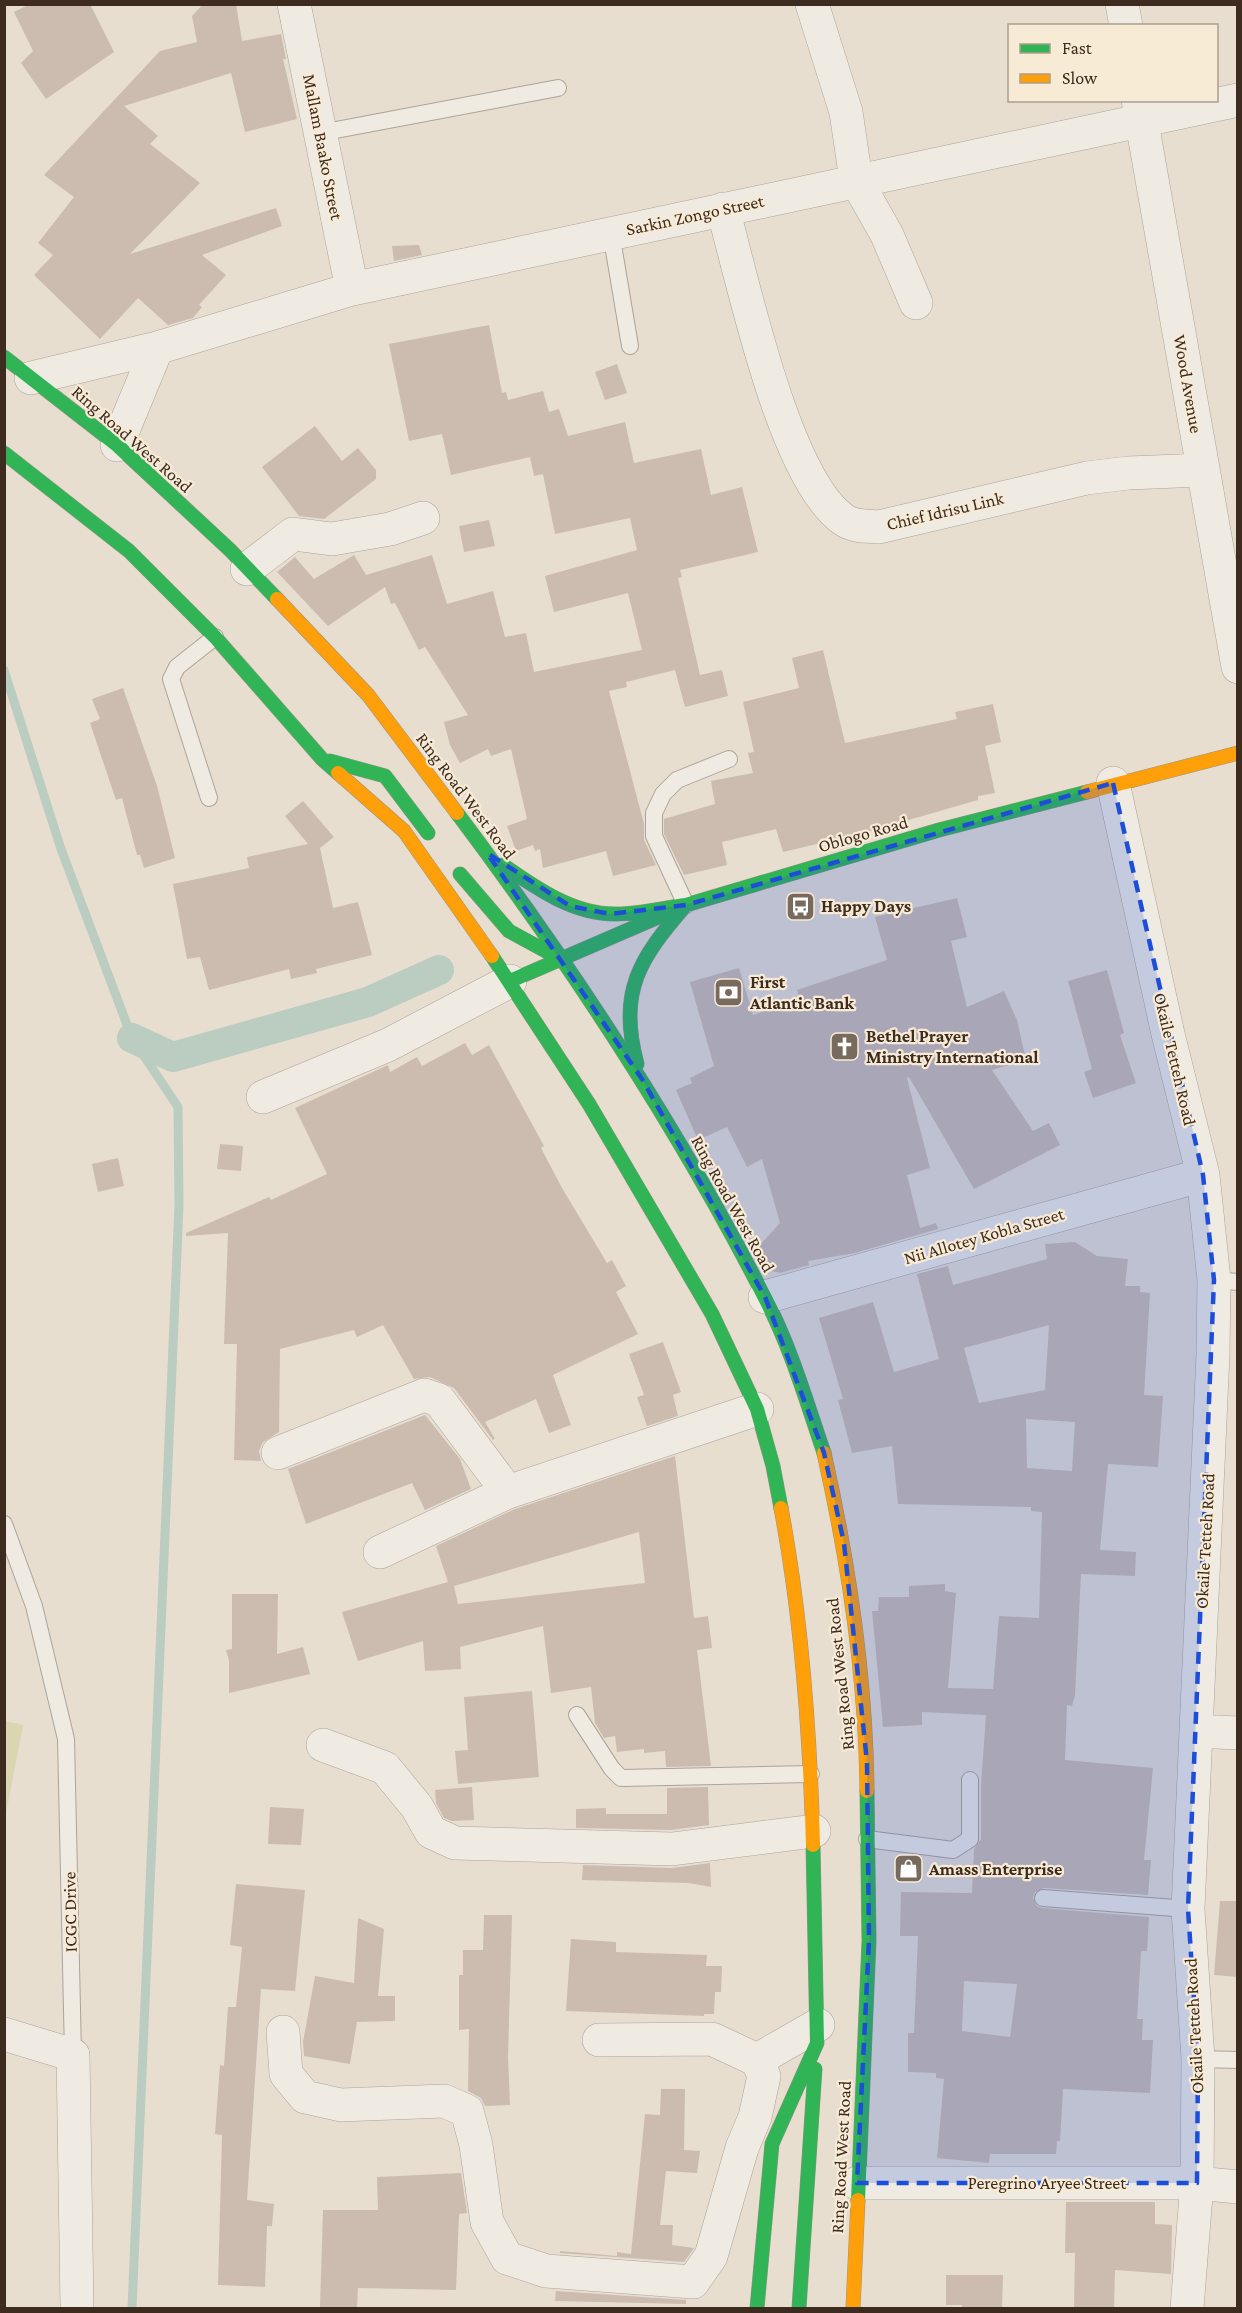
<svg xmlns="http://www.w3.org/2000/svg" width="1242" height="2313" font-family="'Crimson Pro',serif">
	<rect width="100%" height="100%" fill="#e7ded0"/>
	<path fill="#dad6b2" d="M 5,1721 L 23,1725 L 5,1819 L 4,1721 Z"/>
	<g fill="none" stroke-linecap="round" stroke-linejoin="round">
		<path stroke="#bbccc0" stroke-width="9" d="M 4,670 L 61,849 L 132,1038 L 178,1107 L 179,1205 L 132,2308"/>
		<path stroke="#bbccc0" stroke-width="30" d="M 132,1038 L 173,1057 L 368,1002 L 439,970"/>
	</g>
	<path fill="#ccbcb0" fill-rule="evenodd" d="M 30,4 L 90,4 L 114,52 L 46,99 L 21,63 L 33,51 L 14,12 Z
		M 203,4 L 236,4 L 242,41 L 281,34 L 286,59 L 283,59 L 297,119 L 245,132 L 231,73 L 124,106 L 158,136 L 150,144 L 200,183 L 130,254 L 276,208 L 282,226 L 202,255 L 226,275 L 199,305 L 202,307 L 193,318 L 168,325 L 138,298 L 100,339 L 34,275 L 53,255 L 38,243 L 74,197 L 44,175 L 160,51 L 197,42 L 192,16 Z
		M 419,245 L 422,255 L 394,261 L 392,246 Z
		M 489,325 L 502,393 L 506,392 L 508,400 L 543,391 L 549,412 L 559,409 L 568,436 L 625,422 L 634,463 L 701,449 L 711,495 L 742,487 L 758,552 L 680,570 L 682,577 L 678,578 L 700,675 L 722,670 L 728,696 L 685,707 L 675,670 L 626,682 L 627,687 L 609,691 L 644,824 L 644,840 L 656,865 L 613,876 L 606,851 L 543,868 L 540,849 L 535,851 L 533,845 L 516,851 L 507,826 L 527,819 L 511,749 L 491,756 L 488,749 L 460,763 L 450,745 L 444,722 L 468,715 L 425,647 L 419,650 L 395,603 L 391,604 L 385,587 L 328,626 L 277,572 L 295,557 L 314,579 L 354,555 L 366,575 L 432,555 L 447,604 L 493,591 L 505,637 L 526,633 L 534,672 L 642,650 L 628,593 L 554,612 L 545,576 L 637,550 L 630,518 L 555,534 L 543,474 L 534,476 L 530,457 L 451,475 L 442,434 L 409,441 L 389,344 Z
		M 617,364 L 627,393 L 605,400 L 595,372 Z
		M 315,426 L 342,461 L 358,448 L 376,470 L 376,479 L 324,519 L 299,516 L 262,467 Z
		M 489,520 L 495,546 L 464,552 L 459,526 Z
		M 823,650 L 845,743 L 957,719 L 955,712 L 993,704 L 1001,742 L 985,746 L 995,793 L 978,796 L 978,800 L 867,832 L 783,852 L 776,829 L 722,842 L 727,865 L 684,875 L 664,834 L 664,819 L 715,804 L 711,781 L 753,773 L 748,753 L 754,752 L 743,702 L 799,688 L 792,658 Z
		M 123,688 L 157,786 L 175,858 L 144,868 L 140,855 L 137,855 L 122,798 L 116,800 L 90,723 L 100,719 L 92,699 Z
		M 303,801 L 334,837 L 320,848 L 333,908 L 358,902 L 372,955 L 316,969 L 317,973 L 291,979 L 289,969 L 209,990 L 200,957 L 187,959 L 173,884 L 249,868 L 247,857 L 308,844 L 285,816 Z
		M 957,898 L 967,937 L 951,941 L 967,1007 L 1004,991 L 1017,1020 L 1026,1060 L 992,1070 L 1033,1131 L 1049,1123 L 1060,1145 L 974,1189 L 909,1077 L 907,1078 L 930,1168 L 907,1175 L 920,1228 L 936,1223 L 938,1229 L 855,1253 L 808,1261 L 809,1265 L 780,1273 L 772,1271 L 758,1247 L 780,1223 L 762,1159 L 747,1167 L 727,1127 L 698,1140 L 676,1090 L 692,1083 L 690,1078 L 714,1066 L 690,982 L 739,968 L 753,1015 L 800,999 L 797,990 L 887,960 L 875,917 Z
		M 1107,970 L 1124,1033 L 1120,1035 L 1136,1083 L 1093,1098 L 1084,1072 L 1092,1069 L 1068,981 Z
		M 465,1043 L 472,1055 L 489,1045 L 544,1146 L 541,1148 L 562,1188 L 607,1263 L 612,1260 L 626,1286 L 616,1292 L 638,1334 L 553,1375 L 571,1425 L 549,1433 L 536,1399 L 485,1422 L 495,1439 L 493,1440 L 454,1388 L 430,1377 L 414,1379 L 383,1325 L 357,1337 L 354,1330 L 280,1349 L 279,1432 L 263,1442 L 259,1451 L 261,1461 L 234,1460 L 237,1344 L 224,1344 L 228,1233 L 186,1236 L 186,1233 L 269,1197 L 271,1200 L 327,1174 L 295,1108 L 388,1065 L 390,1072 L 417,1057 L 422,1066 Z
		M 220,1144 L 243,1146 L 241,1171 L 217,1169 Z
		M 118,1158 L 124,1186 L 98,1192 L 92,1164 Z
		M 1075,1242 L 1097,1256 L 1128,1259 L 1125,1286 L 1140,1286 L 1140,1292 L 1150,1293 L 1144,1395 L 1163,1396 L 1158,1467 L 1108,1464 L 1100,1550 L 1136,1552 L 1135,1576 L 1081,1574 L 1075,1695 L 1072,1706 L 1067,1705 L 1065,1760 L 1153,1768 L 1144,1860 L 1151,1860 L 1148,1895 L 1044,1888 L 1035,1892 L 1033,1898 L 1037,1906 L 1042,1908 L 1149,1917 L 1147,1951 L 1141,1951 L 1137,2019 L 1143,2019 L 1142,2040 L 1153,2040 L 1150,2093 L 1063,2089 L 1060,2141 L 1057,2141 L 1056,2154 L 990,2154 L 989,2163 L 937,2158 L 944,2079 L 936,2078 L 936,2073 L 908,2072 L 908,2033 L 914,2033 L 918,1936 L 900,1936 L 901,1892 L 972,1893 L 974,1849 L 981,1839 L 981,1785 L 986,1715 L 922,1712 L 922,1725 L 883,1727 L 872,1611 L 878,1611 L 879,1597 L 909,1597 L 909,1586 L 945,1584 L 945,1591 L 956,1593 L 948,1688 L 993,1689 L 999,1616 L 1039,1618 L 1042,1512 L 1031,1511 L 1031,1507 L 898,1504 L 892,1446 L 852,1453 L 838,1400 L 843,1399 L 819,1318 L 873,1302 L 894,1372 L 939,1359 L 917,1274 L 948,1266 L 953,1285 L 1047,1259 L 1045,1244 ZM 1049,1325 L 1045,1390 L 979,1403 L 964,1348 ZM 1026,1419 L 1075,1422 L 1072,1471 L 1027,1468 ZM 964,1981 L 1017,1984 L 1010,2037 L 962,2031 Z
		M 663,1342 L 681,1392 L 673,1395 L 678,1416 L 647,1426 L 637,1397 L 644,1395 L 629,1354 Z
		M 425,1415 L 460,1459 L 471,1489 L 425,1510 L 412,1483 L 306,1524 L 288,1469 Z
		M 675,1456 L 694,1618 L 708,1616 L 712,1648 L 697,1650 L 711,1766 L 666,1767 L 665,1751 L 644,1753 L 644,1749 L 617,1752 L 615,1736 L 604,1738 L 595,1723 L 591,1687 L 551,1693 L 543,1626 L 460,1647 L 461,1669 L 425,1671 L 423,1641 L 358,1661 L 342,1612 L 448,1582 L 436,1546 L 515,1509 ZM 639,1532 L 645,1583 L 458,1604 L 454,1586 Z
		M 232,1594 L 278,1594 L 277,1654 L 303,1647 L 310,1674 L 229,1693 L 229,1660 L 226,1650 L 232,1649 Z
		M 532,1691 L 539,1777 L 458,1784 L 455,1751 L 468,1750 L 464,1697 Z
		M 472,1787 L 474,1820 L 452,1821 L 444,1818 L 436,1803 L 435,1790 Z
		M 708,1787 L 709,1825 L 671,1830 L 576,1828 L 576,1809 L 606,1808 L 606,1814 L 667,1814 L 667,1788 Z
		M 270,1807 L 304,1809 L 301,1845 L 268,1844 Z
		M 710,1863 L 711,1887 L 689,1883 L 582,1880 L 583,1865 L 672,1868 Z
		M 236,1884 L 305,1890 L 295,1991 L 261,1989 L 247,2200 L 274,2204 L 272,2226 L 267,2226 L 265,2287 L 218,2285 L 222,2135 L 215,2134 L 220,2065 L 224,2066 L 228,2007 L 236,2007 L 242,1947 L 230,1945 Z
		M 1220,1901 L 1238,1901 L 1238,1977 L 1214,1975 Z
		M 484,1915 L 512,1915 L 508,2057 L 510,2105 L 485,2106 L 481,2098 L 468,2091 L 469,2029 L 459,2030 L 459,1975 L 463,1975 L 463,1950 L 483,1950 Z
		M 358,1918 L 384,1929 L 378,1996 L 395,1996 L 395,2021 L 357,2022 L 350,2064 L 304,2056 L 303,2042 L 315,1976 L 354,1983 Z
		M 571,1939 L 616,1942 L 616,1952 L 707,1955 L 706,1966 L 722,1966 L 721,1992 L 715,1992 L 714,2014 L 704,2014 L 704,2016 L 566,2011 Z
		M 661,2089 L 685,2089 L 684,2150 L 700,2151 L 697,2173 L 666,2171 L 660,2225 L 673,2225 L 672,2245 L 694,2248 L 684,2262 L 560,2253 L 560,2251 L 617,2256 L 617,2252 L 631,2254 L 645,2114 L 660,2115 Z
		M 461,2173 L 467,2213 L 459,2214 L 456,2290 L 358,2288 L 357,2308 L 320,2308 L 323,2210 L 378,2210 L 377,2177 Z
		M 1066,2202 L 1155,2202 L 1155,2224 L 1172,2225 L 1171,2274 L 1115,2270 L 1114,2308 L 1074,2308 L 1075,2253 L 1065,2253 Z
		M 946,2275 L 1003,2275 L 1002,2308 L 962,2308 L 962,2305 L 946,2305 Z
		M 556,2291 L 686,2300 L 686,2304 L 555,2301 Z"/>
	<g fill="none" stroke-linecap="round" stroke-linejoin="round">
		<defs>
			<path id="lane" d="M 320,133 L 558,88
				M 611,233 L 630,346
				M 209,798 L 171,679 L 177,667 L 215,637
				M 686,905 L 654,836 L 654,813 L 663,794 L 677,780 L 729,759
				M 1214,1280 L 1238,1282
				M 4,1524 L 34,1606 L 66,1739 L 73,2055
				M 577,1715 L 612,1769 L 621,1778 L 811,1774
				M 867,1839 L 953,1850 L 970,1839 L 970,1780
				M 1043,1898 L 1188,1909
				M 1198,2059 L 1238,2060"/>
			<path id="street" d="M 294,4 L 352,289
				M 812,4 L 846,112 L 856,180 L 887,235 L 916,303
				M 1122,4 L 1126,26
				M 1138,100 L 1238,667
				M 723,209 C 743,281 784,479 844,520 C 854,527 867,526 879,527 L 1087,478 L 1128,473 L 1203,470
				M 31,378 L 157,348 L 352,289 L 1238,100
				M 117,445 L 157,348
				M 247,569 L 293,534 L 332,539 L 390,529 L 423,518
				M 1113,783 L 1168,1034 L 1203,1175 L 1214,1280 L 1213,1354 L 1188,1909 L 1198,2059 L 1197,2183 L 1187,2308
				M 263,1097 L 388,1045 L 510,981
				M 765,1297 L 1203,1175
				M 278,1453 L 424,1395 L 439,1400 L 508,1492
				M 380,1552 L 508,1492 L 757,1409
				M 1196,1731 L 1238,1733
				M 323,1745 L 385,1768 L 417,1807 L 431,1832 L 455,1843 L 672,1849 L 814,1831
				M 283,2032 L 286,2074 L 305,2097 L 341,2105 L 444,2101 L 467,2111 L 476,2145 L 487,2222 L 507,2258 L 546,2271 L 693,2282 L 711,2256 L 742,2148 L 755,2117 L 764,2076 L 757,2060 L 712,2039 L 599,2040
				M 4,2034 L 73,2055 L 77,2308
				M 757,2060 L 818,2025
				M 857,2183 L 1197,2183 L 1238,2187"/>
			<path id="fast" d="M 4,357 L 117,445 L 230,550 L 277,599
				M 4,453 L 129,551 L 215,637 L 322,759 L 338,773
				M 330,761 L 385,776 L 428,833
				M 457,813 C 571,965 677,1126 764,1296 C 790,1345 806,1400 824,1453
				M 503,865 C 536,888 574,915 617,914 C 640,914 663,908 686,905
				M 460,874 L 509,931 L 555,956
				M 492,956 L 589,1104 L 712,1314 L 757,1409 L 773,1466 L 781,1508
				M 510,981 L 686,905 L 939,830 L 1087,792
				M 637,1064 C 618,991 639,959 686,905
				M 858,2200 L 869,1941 L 867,1791
				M 757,2308 L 772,2144 L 817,2043 L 813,1845
				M 799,2308 L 815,2069"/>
			<path id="slow" d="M 277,599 L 368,695 L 457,813
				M 338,773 L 404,831 L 492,956
				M 1087,792 L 1238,753
				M 824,1453 C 849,1564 866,1677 867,1791
				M 781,1508 C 802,1619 810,1732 813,1845
				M 853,2308 L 858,2200"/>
		</defs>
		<use href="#lane" stroke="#ada398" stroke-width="18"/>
		<use href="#street" stroke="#ada398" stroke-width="34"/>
		<use href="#fast" stroke="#9c9388" stroke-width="15"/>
		<use href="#slow" stroke="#9c9388" stroke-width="15"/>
		<use href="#lane" stroke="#efeae2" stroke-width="16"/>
		<use href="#street" stroke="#efeae2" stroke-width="33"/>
		<use href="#fast" stroke="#30b455" stroke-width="14"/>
		<use href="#slow" stroke="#ff9f0a" stroke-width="14"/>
	</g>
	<path fill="#1d4ed8" fill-opacity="0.2" stroke="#1d4ed8" stroke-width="4.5" stroke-dasharray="12 8" stroke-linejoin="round" d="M 1113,783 L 1203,1175 L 1214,1280 L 1188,1909 L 1198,2059 L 1197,2183 L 857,2183 L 869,1941 L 867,1762 L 844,1543 L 824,1453 L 765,1297 L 642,1079 L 487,853 L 570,906 L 610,914 L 686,905 Z"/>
	<defs>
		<symbol id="bus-square" viewBox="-11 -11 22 22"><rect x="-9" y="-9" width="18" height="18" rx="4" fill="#786a5d" stroke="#f8ebd6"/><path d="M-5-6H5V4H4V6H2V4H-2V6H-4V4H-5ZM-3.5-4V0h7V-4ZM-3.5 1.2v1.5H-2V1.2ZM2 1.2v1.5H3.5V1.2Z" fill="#fff"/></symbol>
		<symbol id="bank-square" viewBox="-11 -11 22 22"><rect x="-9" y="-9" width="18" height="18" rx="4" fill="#786a5d" stroke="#f8ebd6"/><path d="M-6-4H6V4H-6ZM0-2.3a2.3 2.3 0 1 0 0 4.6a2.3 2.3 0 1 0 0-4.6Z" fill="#fff"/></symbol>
		<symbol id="church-square" viewBox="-11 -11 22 22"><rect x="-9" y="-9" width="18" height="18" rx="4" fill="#786a5d" stroke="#f8ebd6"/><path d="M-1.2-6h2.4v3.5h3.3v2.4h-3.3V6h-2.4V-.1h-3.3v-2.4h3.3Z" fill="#fff"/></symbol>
		<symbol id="shop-square" viewBox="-11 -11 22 22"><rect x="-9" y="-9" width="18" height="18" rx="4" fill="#786a5d" stroke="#f8ebd6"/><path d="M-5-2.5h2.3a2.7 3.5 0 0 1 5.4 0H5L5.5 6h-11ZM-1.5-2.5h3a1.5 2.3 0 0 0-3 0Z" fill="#fff"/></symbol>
	</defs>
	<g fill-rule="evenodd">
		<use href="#bus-square" x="784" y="890" width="33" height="33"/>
		<use href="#bank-square" x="712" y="976" width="33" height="33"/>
		<use href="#church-square" x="828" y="1030" width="33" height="33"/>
		<use href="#shop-square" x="892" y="1852" width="33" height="33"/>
	</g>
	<g text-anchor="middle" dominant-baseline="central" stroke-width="4.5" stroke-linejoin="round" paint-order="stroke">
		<g font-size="18" fill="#3d2b1f" stroke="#f8ebd6">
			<text transform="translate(323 147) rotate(79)">Mallam Baako Street</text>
			<text transform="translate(695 215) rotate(-12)">Sarkin Zongo Street</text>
			<text transform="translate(1188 384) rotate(80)">Wood Avenue</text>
			<text transform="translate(132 439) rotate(41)">Ring Road West Road</text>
			<text transform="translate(945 511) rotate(-13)">Chief Idrisu Link</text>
			<text transform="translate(466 796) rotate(53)">Ring Road West Road</text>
			<text transform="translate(863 834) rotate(-16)">Oblogo Road</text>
			<text transform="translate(1175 1059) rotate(77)">Okaile Tetteh Road</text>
			<text transform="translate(733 1204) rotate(61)">Ring Road West Road</text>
			<text transform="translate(984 1236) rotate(-16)">Nii Allotey Kobla Street</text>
			<text transform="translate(1205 1541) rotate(-87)">Okaile Tetteh Road</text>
			<text transform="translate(840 1674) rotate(-96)">Ring Road West Road</text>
			<text transform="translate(70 1912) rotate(-91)">ICGC Drive</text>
			<text transform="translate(1194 2026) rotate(-93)">Okaile Tetteh Road</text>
			<text transform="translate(841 2157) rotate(-87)">Ring Road West Road</text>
			<text x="1047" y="2183">Peregrino Aryee Street</text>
		</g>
		<g font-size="18" font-weight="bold" fill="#3d2b1f" stroke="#f8ebd6" text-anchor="start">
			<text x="821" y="906">Happy Days</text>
			<text x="750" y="982">First<tspan x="750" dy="21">Atlantic Bank</tspan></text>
			<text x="866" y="1036">Bethel Prayer<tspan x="866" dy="21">Ministry International</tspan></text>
			<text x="929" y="1869">Amass Enterprise</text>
		</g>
	</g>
	<rect width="1242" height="2313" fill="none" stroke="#3d2b1f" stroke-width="12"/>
	<rect x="1008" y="24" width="210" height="78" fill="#f8ebd6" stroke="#ad9e8d" stroke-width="1.5"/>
	<rect x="1020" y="44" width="30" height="9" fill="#30b455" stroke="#ad9e8d" stroke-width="1.5"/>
	<text x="1062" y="54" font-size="18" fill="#3d2b1f">Fast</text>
	<rect x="1020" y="74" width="30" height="9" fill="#ff9f0a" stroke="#ad9e8d" stroke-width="1.5"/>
	<text x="1062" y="84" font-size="18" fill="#3d2b1f">Slow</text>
</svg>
